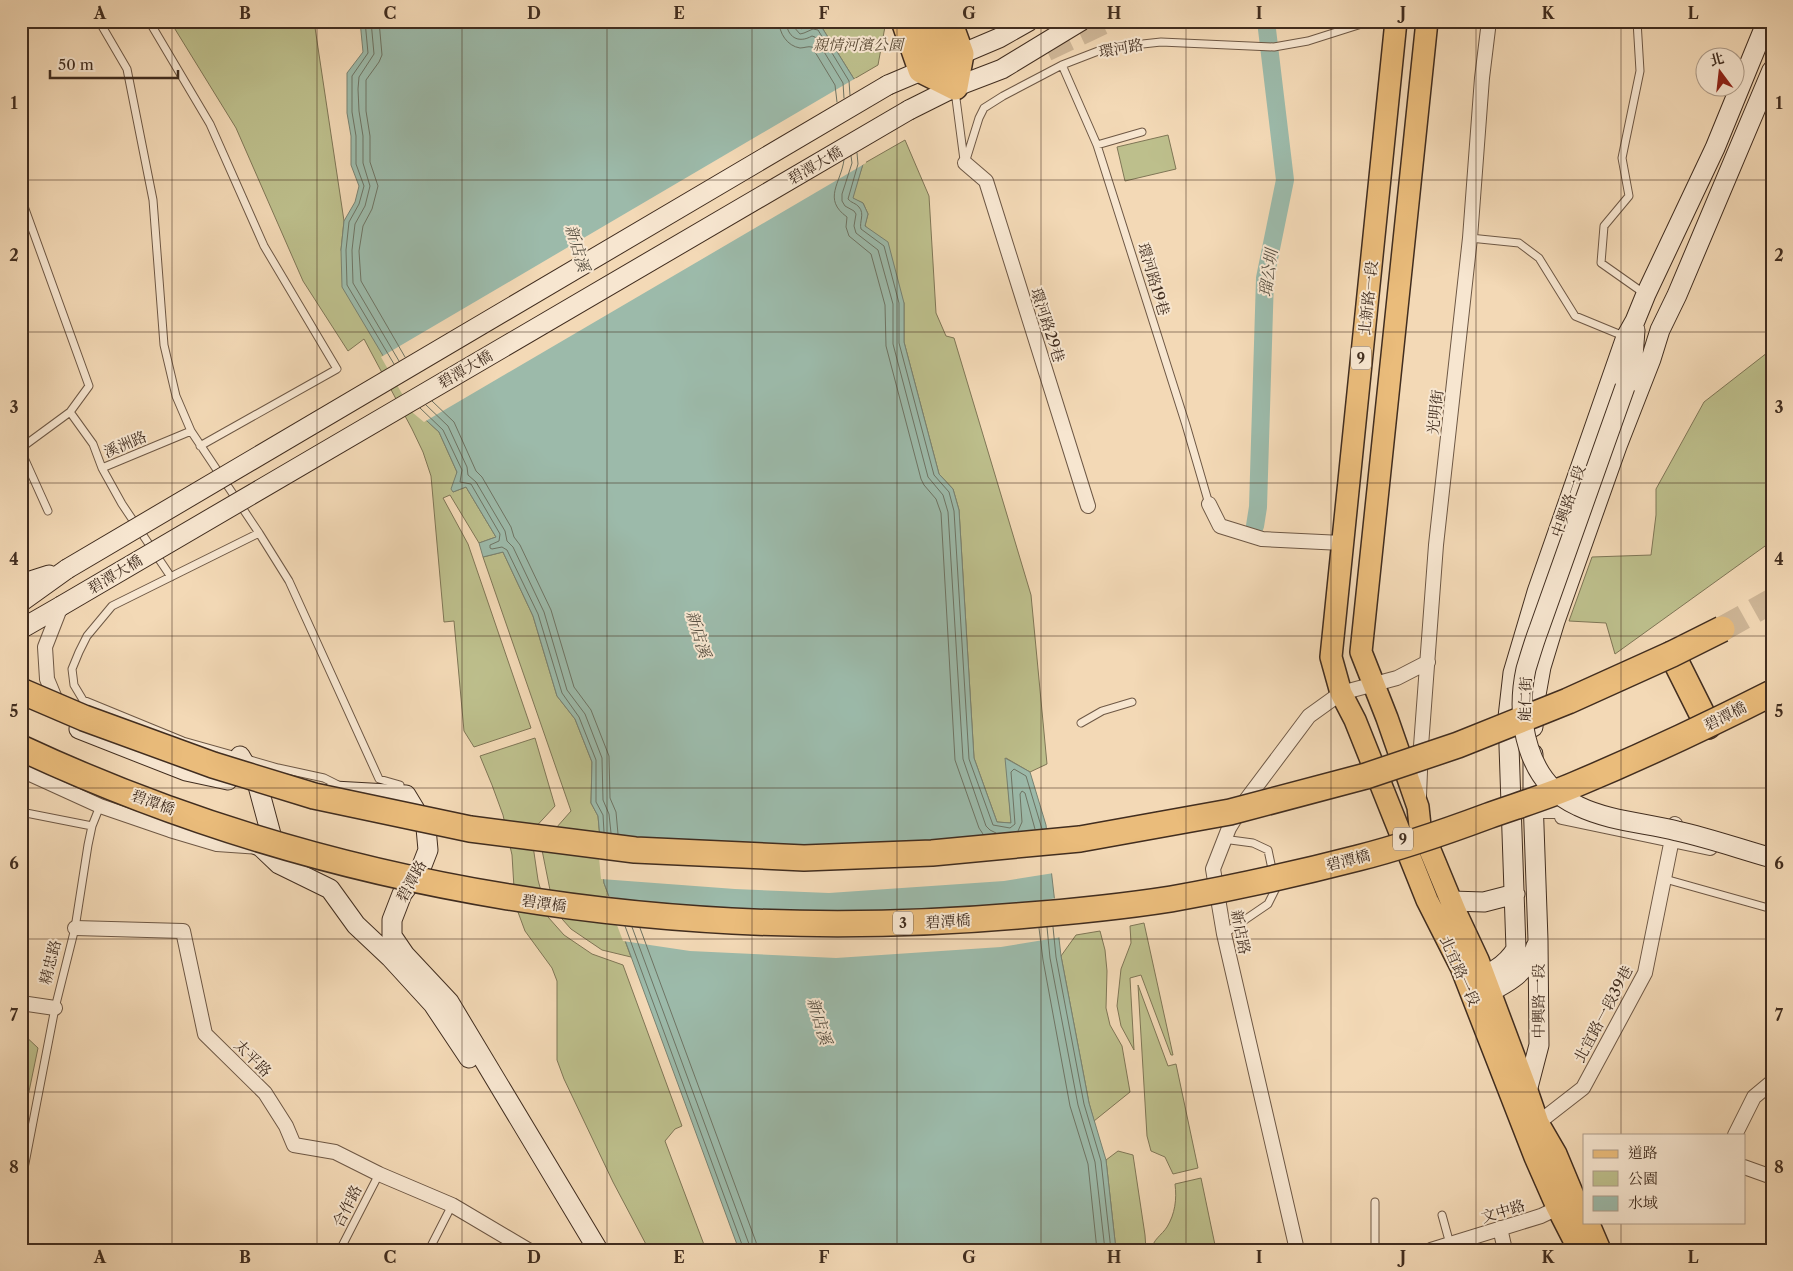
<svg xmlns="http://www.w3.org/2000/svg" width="1793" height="1271" font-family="'Libre Caslon Text','Noto Serif TC',serif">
	<rect width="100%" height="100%" fill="#f3d9b6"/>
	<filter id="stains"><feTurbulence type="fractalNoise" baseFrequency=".004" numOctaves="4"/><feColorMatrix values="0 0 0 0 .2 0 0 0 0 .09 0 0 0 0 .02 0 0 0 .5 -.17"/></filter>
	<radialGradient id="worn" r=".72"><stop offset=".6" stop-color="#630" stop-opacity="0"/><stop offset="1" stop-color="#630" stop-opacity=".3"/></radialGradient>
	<path fill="#bdbf8c" stroke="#7f7656" d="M 170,21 L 314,21 L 344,221 L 341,250 L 416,411 L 439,432 L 457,472 L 453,492 L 466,487 L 496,537 L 479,543 L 450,495 L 443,498 L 468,544 L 531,728 L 474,747 L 464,731 L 454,621 L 444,622 L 431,476 L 423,452 L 412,429 L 364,339 L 348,351 L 303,281 L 236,128 Z
		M 796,21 L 886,21 L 878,65 L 854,79 L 821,26 L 801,29 Z
		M 1168,135 L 1176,169 L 1125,181 L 1117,147 Z
		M 905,140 L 929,196 L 936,313 L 946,336 L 954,338 L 1031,595 L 1047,764 L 1030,772 L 1006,758 L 1011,823 L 997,822 L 974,758 L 959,510 L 953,489 L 939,474 L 904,342 L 904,303 L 865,225 L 868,214 L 863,203 L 852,198 L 863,164 Z
		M 1772,349 L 1772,541 L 1615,654 L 1606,623 L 1569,621 L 1592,557 L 1651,555 L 1656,515 L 1656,489 L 1704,402 Z
		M 503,552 L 533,616 L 557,696 L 575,719 L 592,762 L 591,803 L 598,816 L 604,883 L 631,957 L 602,950 L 571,929 L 554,910 L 541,845 L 571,811 L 483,557 Z
		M 535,738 L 555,806 L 531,832 L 538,880 L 548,917 L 564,935 L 592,954 L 623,965 L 682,1126 L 675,1129 L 665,1141 L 706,1250 L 649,1250 L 613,1182 L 564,1079 L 557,1060 L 557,981 L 552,968 L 525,931 L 515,904 L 512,855 L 503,815 L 492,785 L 480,756 Z
		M 1144,923 L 1173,1055 L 1171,1055 L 1141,975 L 1130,978 L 1134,1050 L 1121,1026 L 1117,1006 L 1121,969 L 1131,943 L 1130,926 Z
		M 1100,931 L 1105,950 L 1107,971 L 1106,1008 L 1110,1025 L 1122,1046 L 1130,1092 L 1094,1121 L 1089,1103 L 1061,956 L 1076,935 Z
		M 21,943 L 28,944 L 22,987 L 21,987 Z
		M 1138,985 L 1168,1066 L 1176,1064 L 1198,1168 L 1173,1174 L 1165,1157 L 1151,1151 L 1147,1136 Z
		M 21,1032 L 38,1048 L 21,1130 Z
		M 1118,1151 L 1133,1155 L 1145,1235 L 1146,1250 L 1116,1250 L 1106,1160 Z
		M 1201,1178 L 1215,1245 L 1212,1250 L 1152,1250 C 1152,1240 1162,1235 1167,1227 C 1175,1214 1177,1199 1175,1184 Z"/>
	<path fill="#9cbaaa" stroke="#788272" d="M 360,21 L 789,21 L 790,24 L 790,21 L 796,21 L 801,29 L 812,23 L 821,26 L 854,79 L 863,164 L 853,198 L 863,203 L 868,214 L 865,226 L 888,242 L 904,303 L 904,342 L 939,474 L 953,489 L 959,510 L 974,758 L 997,822 L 1011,823 L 1005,758 L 1030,772 L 1046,825 L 1061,956 L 1089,1103 L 1106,1160 L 1116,1250 L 739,1250 L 604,883 L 598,816 L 591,803 L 592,762 L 575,719 L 557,696 L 533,616 L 503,552 L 483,557 L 479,543 L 496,537 L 466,487 L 453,492 L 451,489 L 457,472 L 439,432 L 416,411 L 342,287 L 341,250 L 344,221 L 355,202 L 359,186 L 351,165 L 351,136 L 347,113 L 347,73 L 363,52 Z"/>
	<path fill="#f3d9b6" d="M 856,78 L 866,163 L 424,422 L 413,413 L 381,357 Z
		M 1049,830 L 1054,873 L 1004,881 L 829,893 L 735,889 L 601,879 L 597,836 L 757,846 L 976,840 Z
		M 606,896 L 658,905 L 835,918 L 1014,905 L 1057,898 L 1062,937 L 1001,947 L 836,958 L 690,951 L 623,941 Z"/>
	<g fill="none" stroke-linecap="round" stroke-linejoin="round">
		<path stroke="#6e7464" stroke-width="1" d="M 365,21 L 368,53 L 352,76 L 352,112 L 356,136 L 356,164 L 364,186 L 359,204 L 349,222 L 346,250 L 347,285 L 394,364
			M 371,21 L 374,54 L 359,77 L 358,89 L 359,111 L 363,136 L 363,163 L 370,186 L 365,206 L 355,224 L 352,250 L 353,283 L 399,361
			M 379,21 L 382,55 L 379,62 L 366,80 L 366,111 L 370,136 L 370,162 L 378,186 L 372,209 L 363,226 L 359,251 L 361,281 L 405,357
			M 779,21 C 779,33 787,46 800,48 C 804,48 808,46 812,47 L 835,85 L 837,102
			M 786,21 C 787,37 798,44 812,36 L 815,37 L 843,83 L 844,98
			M 792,21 L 793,26 L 800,34 L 804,33 L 813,29 L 818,30 L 849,81 L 850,95
			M 857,153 L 858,164 L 848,199 C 851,203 856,203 859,207 C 865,214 859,222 861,229 L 884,246 L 899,303 L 899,343 L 934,475 L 949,492 L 954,511 L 969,759 L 993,825 L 1010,828 L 1015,824 L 1011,772 L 1014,769 L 1026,776 L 1042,829
			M 851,156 L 852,163 L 842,194 L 842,201 L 845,206 L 854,211 L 856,214 L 854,226 L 856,233 L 878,250 L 893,304 L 893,344 L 928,477 L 943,495 L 948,512 L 963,759 L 986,826 L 990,830 L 996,833
			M 844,160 C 841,183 822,199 847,217 L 846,227 L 849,236 L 871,254 L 885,305 L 886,346 L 921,479 L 924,485 L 936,499 L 941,513 L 955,760 L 979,828 L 983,834
			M 432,401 L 454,422 L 476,471 L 482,477 L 511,527 L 514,537 L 520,545 L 551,610 L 574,687 L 591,710 L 609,756 L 610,798 L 616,812 L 618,834
			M 426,405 L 448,426 L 467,467 L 468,475 L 476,482 L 505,531 L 507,541 L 513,547 L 544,612 L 567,690 L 585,714 L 602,758 L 603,800 L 609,814 L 611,833
			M 420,408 L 443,430 L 462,470 L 460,482 L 471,484 L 500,534 L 499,541 L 490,545 L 490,548 L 492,549 L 502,547 L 507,550 L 538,614 L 562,693 L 579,717 L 596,760 L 596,802 L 603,815 L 604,832
			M 1018,831 L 1022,822 L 1020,794 L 1022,791 L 1025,793 L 1035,829
			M 625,926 L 744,1250
			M 632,927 L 749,1244 L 750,1250
			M 1047,927 L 1050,958 L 1078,1105 L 1095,1162 L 1105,1250
			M 1053,927 L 1056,957 L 1084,1104 L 1101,1161 L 1111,1250
			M 640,928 L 756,1242 L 758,1250
			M 1039,928 L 1043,960 L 1070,1106 L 1088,1164 L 1097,1250"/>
		<path stroke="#9cbaaa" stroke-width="18" d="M 1255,526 L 1258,507 L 1265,278 L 1285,180 L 1266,21"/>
		<path stroke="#cfb798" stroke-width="25" stroke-dasharray="25 12" stroke-linecap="butt" d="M 1046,49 L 1105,21
			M 1722,629 L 1772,601"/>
		<defs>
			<path id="lane" d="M 99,21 L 127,69 L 153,200 L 164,345 L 176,396 L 191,431 L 259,533 L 112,606 L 87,636 L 79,652 L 72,669 L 74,685 L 83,700 L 183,741 L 278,768 L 324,778 L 340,786
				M 149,21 L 210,124 L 264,246 L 337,369 L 200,446
				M 1637,21 L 1640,71 L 1622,158 L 1629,196 L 1604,226 L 1601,263 L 1645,294
				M 1062,65 L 1097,145 L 1186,425 L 1209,504
				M 955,91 L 964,160
				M 1097,145 L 1142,132
				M 965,163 L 979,118 L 984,108 L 1003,96 L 1062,65 L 1106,48 L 1161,42 L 1274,47 L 1308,41 L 1371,21
				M 21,198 L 89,386 L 70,412
				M 1470,238 L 1519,243 L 1539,258 L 1575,316 L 1626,337
				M 21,448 L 70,412 L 93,444 L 102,468 L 191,431
				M 21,451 L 48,511
				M 102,468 L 122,504 L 171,577
				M 259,533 L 289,581 L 379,779 L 400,785
				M 1081,723 L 1102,711 L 1132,702
				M 21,812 L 92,826
				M 1223,839 L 1253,843 L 1268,850 L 1276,888 L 1268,904 L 1224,934
				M 1665,879 L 1772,909
				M 21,1184 L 55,1008 L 75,928 L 88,845 L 92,826 L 100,806
				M 1772,1188 L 1772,1191
				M 1442,1215 L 1450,1244
				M 340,1250 L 379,1174
				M 429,1250 L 452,1205
				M 1375,1250 L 1375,1202"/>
			<path id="street" d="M 965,163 L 986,181 L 1088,506
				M 1209,504 L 1220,526 L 1262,539 L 1342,543
				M 59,708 L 47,679 L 45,647 L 61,606
				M 21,770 L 100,806 L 170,830 L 217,844 L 259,847
				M 1419,796 L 1421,746 L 1436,545 L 1470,238 L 1482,78 L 1489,21
				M 1525,811 L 1586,811
				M 1562,817 L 1710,848
				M 75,928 L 183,931 L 205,1034 L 265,1093 L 286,1126 L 294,1145 L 335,1152 L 379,1174 L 452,1205 L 528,1250
				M 21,1003 L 55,1008
				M 1538,1123 L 1583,1088 L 1645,973 L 1675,824
				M 1735,1135 L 1754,1097 L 1772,1082
				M 1744,1167 L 1772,1177
				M 1500,1228 L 1505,1250
				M 1297,1250 L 1224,934 L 1213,869 L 1229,828 L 1246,800 L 1309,716 L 1341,693 L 1397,678 L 1428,662
				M 1431,1250 L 1541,1216 L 1564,1205"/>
			<path id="secondary" d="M 888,85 L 999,38 L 1029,21
				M 909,110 L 955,87 L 1002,69 L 1081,21
				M 1625,387 L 1633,357 L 1635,330
				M 21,584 L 49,575
				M 21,602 L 67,569
				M 21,629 L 61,606
				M 1533,727 L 1534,706 L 1541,667 L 1555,621 L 1617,446 L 1651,359 L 1660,330 L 1677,295 L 1772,70
				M 79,729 L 186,771 L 228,780
				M 240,756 L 258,786 L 276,853
				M 334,791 L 406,795 L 426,828 L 428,850 L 421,868 L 402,894 L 392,920 L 392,936 L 405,955 L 449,1002 L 598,1250
				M 249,841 L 261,847 L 279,864 L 330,889 L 356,925 L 390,957 L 433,1004 L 469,1058
				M 1451,901 L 1484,902 L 1515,894
				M 1470,982 C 1488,975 1506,966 1516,949 L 1508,717 L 1513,673 L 1537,592 L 1626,337 L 1635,321 L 1646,294 L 1715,148 L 1767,21
				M 1477,998 C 1503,986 1528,974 1536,946
				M 1527,1091 L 1539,1045 L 1538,940 L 1533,798 L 1533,754"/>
			<path id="primary" d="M 1396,21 L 1331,657 L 1341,693 L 1355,720 L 1427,900 L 1461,967 L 1535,1157 L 1557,1207 L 1579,1250
				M 1427,21 L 1361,652 L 1387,718 L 1418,807 L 1420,826 L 1456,913 L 1478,960 L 1527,1091 L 1538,1123 L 1556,1154 L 1576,1202 L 1584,1217
				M 1588,1222 L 1600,1250"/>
			<path id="highway" d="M 904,21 L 921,70 L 955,87
				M 930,21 L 944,61 L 955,87
				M 949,21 L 961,54 L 955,87
				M 1672,654 L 1708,726"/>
		</defs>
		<use href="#lane" stroke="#6e5845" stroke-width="9"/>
		<use href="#street" stroke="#6e5845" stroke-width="16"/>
		<use href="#secondary" stroke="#412d1f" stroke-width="21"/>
		<use href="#primary" stroke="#412d1f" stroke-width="24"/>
		<use href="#highway" stroke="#412d1f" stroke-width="28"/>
		<use href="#lane" stroke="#f7e6d0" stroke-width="7"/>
		<use href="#street" stroke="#f7e6d0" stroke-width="14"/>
		<use href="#secondary" stroke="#f7e6d0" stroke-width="19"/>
		<use href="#primary" stroke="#eabc7b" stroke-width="21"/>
		<use href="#highway" stroke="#eabc7b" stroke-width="25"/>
		<defs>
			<path id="secondary-bridge" d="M 1625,387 L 1539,629 C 1534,642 1530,656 1526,669 C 1515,720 1527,783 1578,806 C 1609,821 1645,823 1677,831 C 1709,838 1740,849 1772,858
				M 67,569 L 888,85
				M 61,606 L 909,110"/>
			<path id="highway-bridge" d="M 21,691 L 84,718 L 213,765 L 314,796 L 470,829 L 635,850 L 804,858 L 932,853 L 1080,839 L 1230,812 L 1366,776 L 1458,745 L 1568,701 L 1672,654 L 1722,629
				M 21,748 C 330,892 678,945 1017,916 C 1068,912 1120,907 1171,899 C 1233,888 1296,874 1358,858 C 1402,847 1445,832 1488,816 C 1516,806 1546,797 1574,785 C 1641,757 1707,726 1772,693"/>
		</defs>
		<use href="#secondary-bridge" stroke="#412d1f" stroke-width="21" stroke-linecap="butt"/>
		<use href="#highway-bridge" stroke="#412d1f" stroke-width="28" stroke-linecap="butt"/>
		<use href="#secondary-bridge" stroke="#f7e6d0" stroke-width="19"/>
		<use href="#highway-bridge" stroke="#eabc7b" stroke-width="25"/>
	</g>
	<path fill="none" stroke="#412d1f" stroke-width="1" stroke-opacity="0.55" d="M 172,21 L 172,1250M 317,21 L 317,1250M 462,21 L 462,1250M 607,21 L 607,1250M 752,21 L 752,1250M 897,21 L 897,1250M 1041,21 L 1041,1250M 1186,21 L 1186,1250M 1331,21 L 1331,1250M 1476,21 L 1476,1250M 1621,21 L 1621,1135M 21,180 L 1772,180M 21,332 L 1772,332M 21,483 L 1772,483M 21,636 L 1772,636M 21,788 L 1772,788M 21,939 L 1772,939M 21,1092 L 1772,1092M 1621,1222 L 1621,1250"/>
	<g text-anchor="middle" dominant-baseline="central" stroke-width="4" stroke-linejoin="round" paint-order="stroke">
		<g fill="#f7e6d0" stroke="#786454" stroke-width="1">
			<rect x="1351" y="346.5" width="20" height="23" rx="4"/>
			<rect x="1393" y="827.5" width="20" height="23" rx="4"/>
			<rect x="893" y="911.5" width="20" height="23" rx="4"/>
		</g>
		<g font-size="14" font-weight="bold" fill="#412d1f">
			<text x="1361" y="358">9</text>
			<text x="1403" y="839">9</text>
			<text x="903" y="923">3</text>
		</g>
		<g font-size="15" font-style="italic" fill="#5a4a35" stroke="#f7e6d0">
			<text x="858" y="44">親情河濱公園</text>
		</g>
		<g font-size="15" fill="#412d1f" stroke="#f7e6d0">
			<text transform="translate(1121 48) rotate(-10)">環河路</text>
			<text transform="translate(815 165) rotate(-30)">碧潭大橋</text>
			<text transform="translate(1154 279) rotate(73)">環河路19巷</text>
			<text transform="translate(1368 298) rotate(-84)">北新路一段</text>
			<text transform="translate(1048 325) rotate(72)">環河路29巷</text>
			<text transform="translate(465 369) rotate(-30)">碧潭大橋</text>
			<text transform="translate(1435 412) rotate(-83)">光明街</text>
			<text transform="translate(125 444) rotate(-23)">溪洲路</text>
			<text transform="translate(1568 501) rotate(-71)">中興路一段</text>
			<text transform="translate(115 574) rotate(-31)">碧潭大橋</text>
			<text transform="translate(1525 699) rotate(-88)">能仁街</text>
			<text transform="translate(1725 716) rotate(-27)">碧潭橋</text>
			<text transform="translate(153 802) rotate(20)">碧潭橋</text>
			<text transform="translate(1348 860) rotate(-14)">碧潭橋</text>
			<text transform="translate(411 881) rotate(-61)">碧潭路</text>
			<text transform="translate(544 903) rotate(8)">碧潭橋</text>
			<text transform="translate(948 921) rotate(-3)">碧潭橋</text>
			<text transform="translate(1241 932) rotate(79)">新店路</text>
			<text transform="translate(50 962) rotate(-76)">精忠路</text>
			<text transform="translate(1460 971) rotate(66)">北宜路一段</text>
			<text transform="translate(1538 1001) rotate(-90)">中興路一段</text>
			<text transform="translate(1603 1014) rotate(-62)">北宜路一段39巷</text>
			<text transform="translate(253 1058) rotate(45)">太平路</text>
			<text transform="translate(347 1206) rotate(-63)">合作路</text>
			<text transform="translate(1503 1211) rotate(-17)">文中路</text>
		</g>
		<g font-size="16" font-style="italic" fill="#585042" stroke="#f7e6d0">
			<text transform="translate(578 248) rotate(73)">新店溪</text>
			<text transform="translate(1268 273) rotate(-82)">瑠公圳</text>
			<text transform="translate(699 634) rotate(73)">新店溪</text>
			<text transform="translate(820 1021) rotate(73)">新店溪</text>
		</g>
	</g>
	<rect width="1793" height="1271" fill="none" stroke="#f3d9b6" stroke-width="55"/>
	<rect x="1583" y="1134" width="162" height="90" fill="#f7e6d0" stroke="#ae9c89"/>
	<rect x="1593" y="1150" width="25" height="8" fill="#eabc7b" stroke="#ae9c89"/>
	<text x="1628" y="1158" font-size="15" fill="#412d1f">道路</text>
	<rect x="1593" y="1171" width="25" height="15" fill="#bdbf8c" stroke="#ae9c89"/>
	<text x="1628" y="1184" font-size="15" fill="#412d1f">公園</text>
	<rect x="1593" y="1196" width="25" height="15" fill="#9cbaaa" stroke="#ae9c89"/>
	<text x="1628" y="1208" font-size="15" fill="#412d1f">水域</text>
	<g transform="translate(1720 72) rotate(345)"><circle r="24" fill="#f7e6d0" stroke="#ae9c89"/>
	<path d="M0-4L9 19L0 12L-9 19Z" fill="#8f2418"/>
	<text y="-8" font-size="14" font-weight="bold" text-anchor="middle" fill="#412d1f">北</text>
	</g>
	<path d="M50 70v8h128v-8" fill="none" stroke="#412d1f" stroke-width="2.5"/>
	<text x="58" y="70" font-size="15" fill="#412d1f" stroke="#f7e6d0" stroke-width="4" paint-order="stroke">50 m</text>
	<rect x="28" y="28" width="1738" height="1216" fill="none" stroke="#412d1f" stroke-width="2"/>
	<g font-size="16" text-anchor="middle" font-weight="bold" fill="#412d1f">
		<text x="100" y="19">A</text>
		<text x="245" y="19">B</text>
		<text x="390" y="19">C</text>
		<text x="534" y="19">D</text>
		<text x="679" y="19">E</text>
		<text x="824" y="19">F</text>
		<text x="969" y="19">G</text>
		<text x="1114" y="19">H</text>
		<text x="1259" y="19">I</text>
		<text x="1403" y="19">J</text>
		<text x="1548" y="19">K</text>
		<text x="1693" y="19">L</text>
		<text x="14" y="109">1</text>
		<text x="1779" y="109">1</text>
		<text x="14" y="261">2</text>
		<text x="1779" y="261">2</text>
		<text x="14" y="413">3</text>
		<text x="1779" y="413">3</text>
		<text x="14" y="565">4</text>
		<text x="1779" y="565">4</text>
		<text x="14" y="717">5</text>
		<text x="1779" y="717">5</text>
		<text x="14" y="869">6</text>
		<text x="1779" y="869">6</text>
		<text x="14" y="1021">7</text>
		<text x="1779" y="1021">7</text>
		<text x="14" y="1173">8</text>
		<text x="1779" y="1173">8</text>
		<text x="100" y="1263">A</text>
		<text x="245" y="1263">B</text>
		<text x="390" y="1263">C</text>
		<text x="534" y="1263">D</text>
		<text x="679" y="1263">E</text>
		<text x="824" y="1263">F</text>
		<text x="969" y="1263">G</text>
		<text x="1114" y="1263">H</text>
		<text x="1259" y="1263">I</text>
		<text x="1403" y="1263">J</text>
		<text x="1548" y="1263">K</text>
		<text x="1693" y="1263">L</text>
	</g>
	<rect width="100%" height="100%" filter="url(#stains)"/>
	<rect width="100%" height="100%" fill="url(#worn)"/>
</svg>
